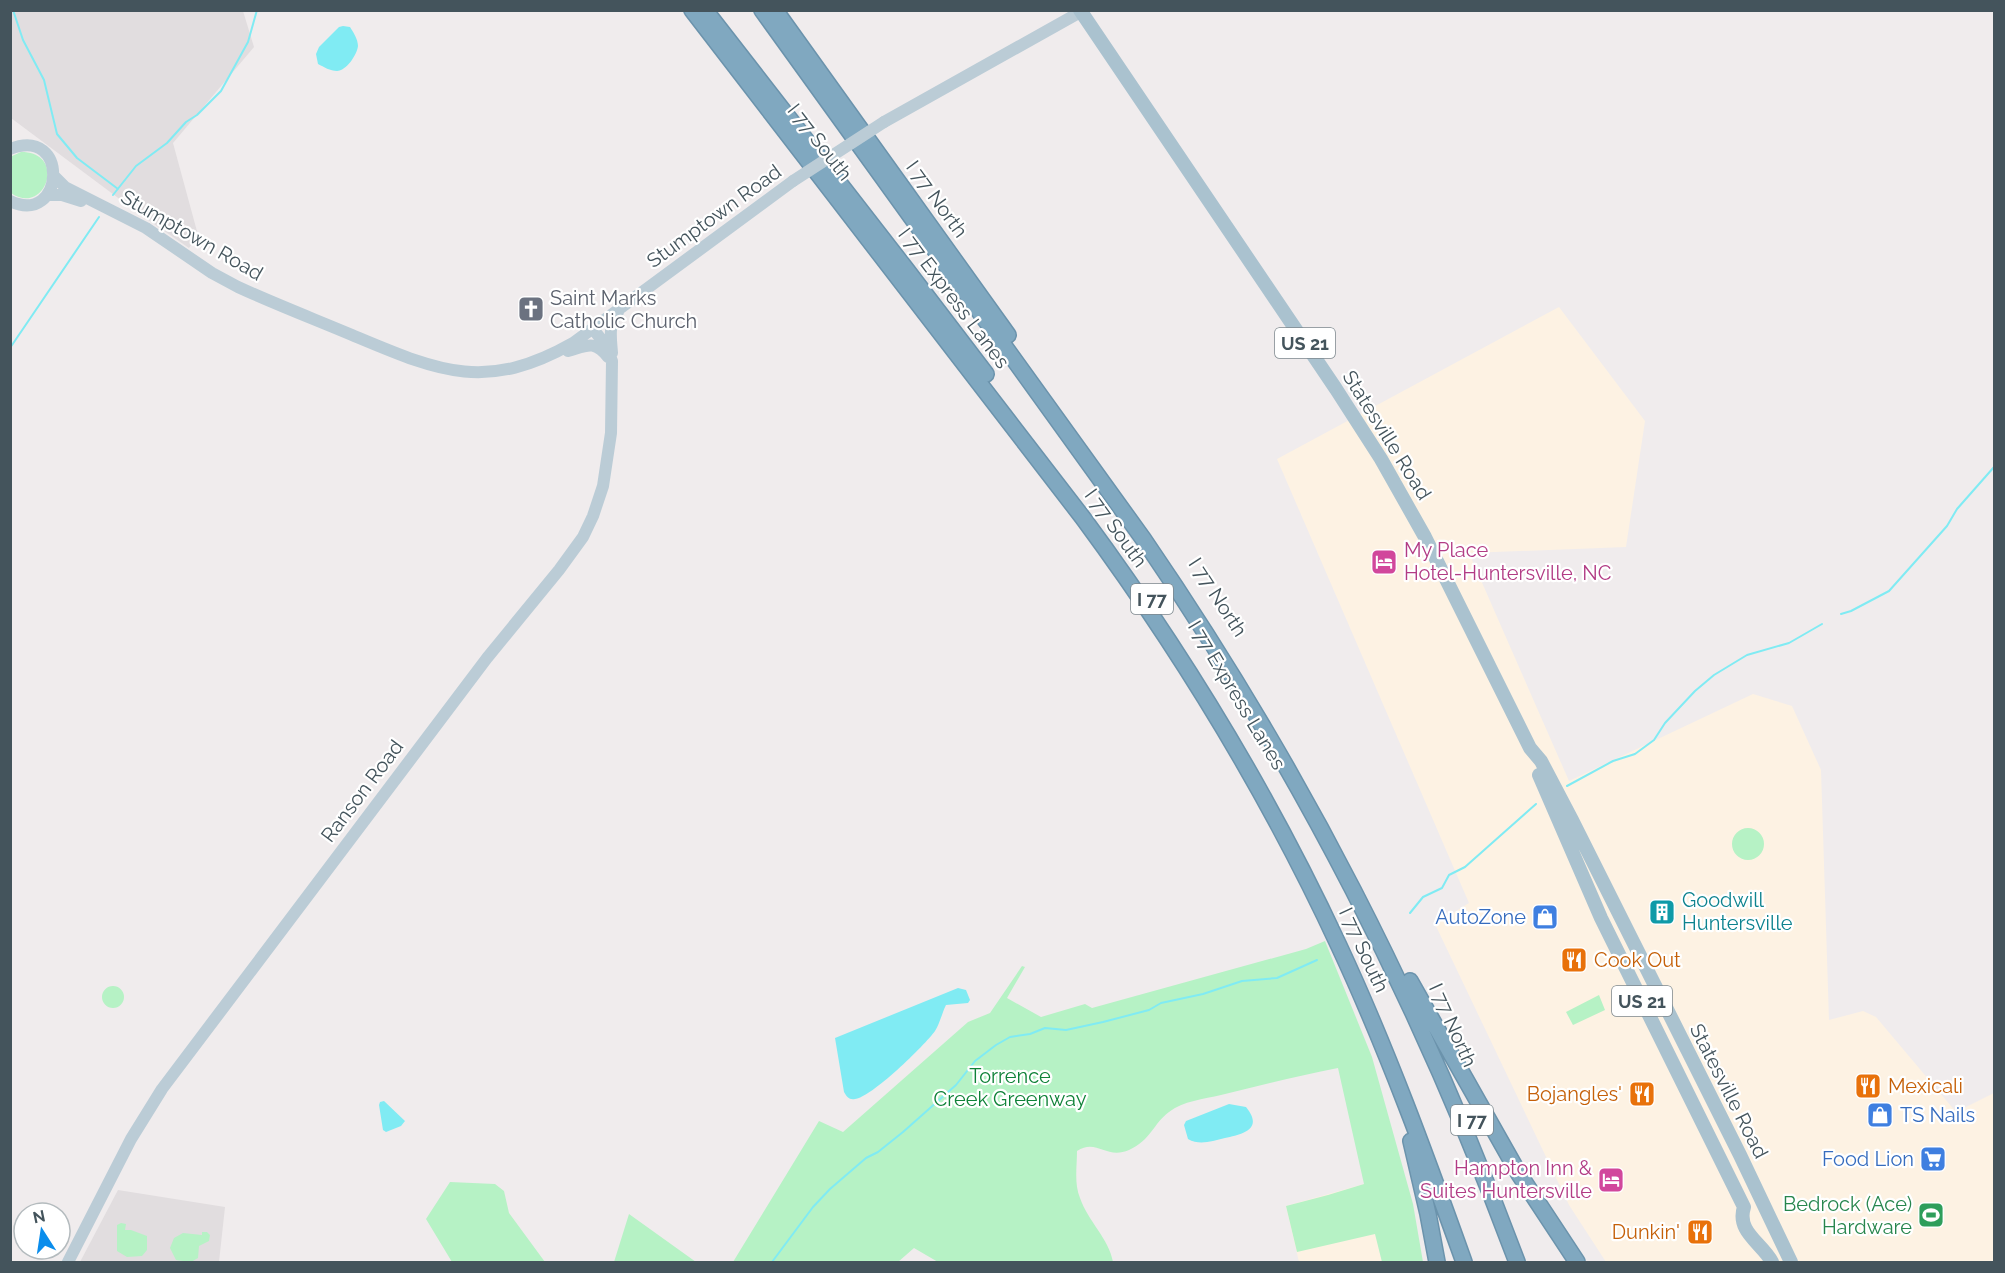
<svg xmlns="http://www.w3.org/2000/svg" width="2005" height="1273" font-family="Raleway,sans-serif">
	<rect width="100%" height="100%" fill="#f0eced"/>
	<path fill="#fdf2e3" d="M 1559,307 L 1645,421 L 1626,547 L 1469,553 L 1569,781 L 1753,694 L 1792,706 L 1821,770 L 1829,1020 L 1863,1011 L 1876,1017 L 1956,1112 L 1994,1093 L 1994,1262 L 1606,1262 L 1569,1205 L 1435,924 L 1469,903 L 1277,459 Z
		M 1364,1184 L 1382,1262 L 1299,1262 L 1286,1206 Z"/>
	<path fill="#e1dddf" d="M 10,11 L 243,11 L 254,47 L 173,143 L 198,235 L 189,248 L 141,215 L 11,118 Z
		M 118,1190 L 225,1207 L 219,1262 L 80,1262 Z"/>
	<path fill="#b6f2c5" d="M 21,152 C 68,152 45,217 11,193 L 10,157 Z
		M1732 844a16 16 0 1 1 32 0a16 16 0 1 1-32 0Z
		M 1325,941 L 1372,1057 L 1413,1204 L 1423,1262 L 1382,1262 L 1375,1234 L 1297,1252 L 1286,1206 L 1328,1195 L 1364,1184 L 1338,1068 C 1298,1076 1260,1085 1221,1095 C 1204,1099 1183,1101 1169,1112 C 1153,1124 1151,1140 1129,1150 C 1106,1160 1097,1138 1077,1151 C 1077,1167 1074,1183 1080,1198 C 1088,1221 1109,1239 1113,1262 L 938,1262 L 914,1248 L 898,1262 L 733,1262 L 819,1121 L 843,1132 L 968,1022 L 990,1013 L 1022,966 L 1025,967 L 1007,998 L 1041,1017 L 1085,1004 L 1092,1008 L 1306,949 Z
		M102 997a11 11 0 1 1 22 0a11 11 0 1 1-22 0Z
		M 1599,995 L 1605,1010 L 1573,1025 L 1566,1012 Z
		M 450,1182 L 495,1184 L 504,1191 L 509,1213 L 545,1262 L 452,1262 L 426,1219 Z
		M 629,1214 L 696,1262 L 614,1262 Z
		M 121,1223 L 126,1224 L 125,1230 L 131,1230 L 147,1236 L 147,1250 L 142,1256 L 127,1257 L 117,1251 L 117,1225 Z
		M 202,1232 L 207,1232 L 210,1235 L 209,1241 L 199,1246 L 198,1258 L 191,1262 L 176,1260 L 170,1248 L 174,1238 L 183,1233 L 202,1235 Z"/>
	<path fill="#80ebf3" d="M 343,26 L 350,27 C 353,32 358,39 358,46 C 357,55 346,71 337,71 C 330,71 324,67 318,64 L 316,54 L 319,47 L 339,27 Z
		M 958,988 L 966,990 L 970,1000 L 968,1003 L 946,1005 C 942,1013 940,1023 935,1031 C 925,1045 871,1098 855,1099 C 849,1100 847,1097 844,1092 L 835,1038 Z
		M 384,1101 L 405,1121 L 401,1126 L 386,1132 L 383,1130 L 379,1105 L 380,1102 Z
		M 1229,1104 L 1246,1107 C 1264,1129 1243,1134 1225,1138 C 1212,1141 1200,1146 1188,1139 L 1184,1125 L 1186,1121 Z"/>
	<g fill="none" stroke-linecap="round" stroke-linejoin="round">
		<path stroke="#80ebf3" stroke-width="2" d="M 13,10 L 23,40 L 44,80 L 57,134 L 77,158 L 118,189
			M 113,195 L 136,166 L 167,143 L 186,122 L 197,115 L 221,91 L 248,42 L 257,10
			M 10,348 L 99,217
			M 1841,614 L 1851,611 L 1889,591 L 1947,526 L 1957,509 L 1994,467
			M 1567,786 L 1613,761 L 1635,754 L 1654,740 L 1665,723 L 1695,691 L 1714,675 L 1747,655 L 1789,643 L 1822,624
			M 1410,913 L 1423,897 L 1442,888 L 1449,875 L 1465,867 L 1536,804
			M 772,1262 L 813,1207 L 830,1189 L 866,1158 L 878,1152 L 903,1132 L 956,1085 L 975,1061 L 996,1045 L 1010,1037 L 1030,1034 L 1045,1028 L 1066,1030 L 1103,1022 L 1149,1010 L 1161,1003 L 1203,994 L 1242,981 L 1277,978 L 1317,960"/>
		<defs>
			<path id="highway" d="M 692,10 L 1083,518 C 1182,652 1269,795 1339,946 C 1387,1049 1426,1156 1464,1262
				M 705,10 L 906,269 L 986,374
				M 762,10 L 1144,540 C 1301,769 1420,1003 1517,1262
				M 775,10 L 1008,335
				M 1410,981 L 1519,1174 L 1577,1262
				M 1411,1141 L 1428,1214 L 1437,1262"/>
		</defs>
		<use href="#highway" stroke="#6b93ac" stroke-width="18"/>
		<path stroke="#bbccd6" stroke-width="12" d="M 884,122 L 1084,10
			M 10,149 C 70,125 65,227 10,201
			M 55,177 L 65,187 L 146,228 L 212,273 L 238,287 C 275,304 314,319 352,335 C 438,371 485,393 573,343 L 793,181
			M 47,195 L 62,195 L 81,201
			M 568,351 C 586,346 594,339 608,357
			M 612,353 C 611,338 608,325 618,312
			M 68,1262 L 131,1139 L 162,1089 L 487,658 L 559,570 L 583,537 L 593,516 L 603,486 L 611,433 L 612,361 L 605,344 L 593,329"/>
		<path stroke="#aac2cf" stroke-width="14" d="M 1080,10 L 1336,389 L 1381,459 L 1425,537 L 1530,748 L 1541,761 L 1572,820 L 1740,1155 L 1791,1262
			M 1539,775 L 1601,918 L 1744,1207 C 1736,1232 1762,1243 1772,1262"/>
		<use href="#highway" stroke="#80a8c0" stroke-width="15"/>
		<path stroke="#bbccd6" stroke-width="12" d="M 793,181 L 884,122"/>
	</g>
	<defs>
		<symbol id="church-square" viewBox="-11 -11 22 22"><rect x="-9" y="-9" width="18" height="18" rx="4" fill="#6b7280" stroke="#fff"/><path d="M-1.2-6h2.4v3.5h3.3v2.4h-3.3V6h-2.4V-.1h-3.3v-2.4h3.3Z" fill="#fff"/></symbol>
		<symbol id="hotel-square" viewBox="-11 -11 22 22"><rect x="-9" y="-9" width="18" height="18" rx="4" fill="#d1479c" stroke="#fff"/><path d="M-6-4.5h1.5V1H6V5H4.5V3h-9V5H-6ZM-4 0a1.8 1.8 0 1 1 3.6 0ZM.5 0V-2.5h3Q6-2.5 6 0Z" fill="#fff"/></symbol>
		<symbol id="building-square" viewBox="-11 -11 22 22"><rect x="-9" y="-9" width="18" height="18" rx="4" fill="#0f9aa8" stroke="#fff"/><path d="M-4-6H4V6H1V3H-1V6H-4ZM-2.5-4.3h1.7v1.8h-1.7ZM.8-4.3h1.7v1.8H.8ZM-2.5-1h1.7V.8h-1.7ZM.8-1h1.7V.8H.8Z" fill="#fff"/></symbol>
		<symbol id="shop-square" viewBox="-11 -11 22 22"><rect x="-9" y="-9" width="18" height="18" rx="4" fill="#3f7fe0" stroke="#fff"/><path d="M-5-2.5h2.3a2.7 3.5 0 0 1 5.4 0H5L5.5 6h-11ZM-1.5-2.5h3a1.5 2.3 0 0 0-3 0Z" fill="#fff"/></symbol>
		<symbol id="restaurant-square" viewBox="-11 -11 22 22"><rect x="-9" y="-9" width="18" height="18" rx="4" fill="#e8710a" stroke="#fff"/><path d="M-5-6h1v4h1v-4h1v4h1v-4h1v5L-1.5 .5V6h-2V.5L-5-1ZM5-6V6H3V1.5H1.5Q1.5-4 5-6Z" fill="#fff"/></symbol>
		<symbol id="supermarket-square" viewBox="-11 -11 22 22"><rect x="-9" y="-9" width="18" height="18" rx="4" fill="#3f7fe0" stroke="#fff"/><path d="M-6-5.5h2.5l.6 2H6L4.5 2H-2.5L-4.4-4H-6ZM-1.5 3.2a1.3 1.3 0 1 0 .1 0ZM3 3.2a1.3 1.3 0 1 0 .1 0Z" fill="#fff"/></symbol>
		<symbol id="stadium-square" viewBox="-11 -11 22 22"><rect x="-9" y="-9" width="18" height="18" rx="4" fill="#2e9e5b" stroke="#fff"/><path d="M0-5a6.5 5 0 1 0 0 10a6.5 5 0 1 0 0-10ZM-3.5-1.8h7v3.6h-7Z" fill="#fff"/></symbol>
	</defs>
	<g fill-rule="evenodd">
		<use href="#church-square" x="516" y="294" width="30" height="30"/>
		<use href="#hotel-square" x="1369" y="547" width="30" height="30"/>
		<use href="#building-square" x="1647" y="897" width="30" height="30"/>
		<use href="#shop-square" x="1530" y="902" width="30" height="30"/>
		<use href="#restaurant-square" x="1559" y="945" width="30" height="30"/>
		<use href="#restaurant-square" x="1853" y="1071" width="30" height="30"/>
		<use href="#restaurant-square" x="1627" y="1079" width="30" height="30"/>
		<use href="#shop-square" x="1865" y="1100" width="30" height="30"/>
		<use href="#supermarket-square" x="1918" y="1144" width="30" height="30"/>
		<use href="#hotel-square" x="1596" y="1165" width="30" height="30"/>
		<use href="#stadium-square" x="1916" y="1200" width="30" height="30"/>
		<use href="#restaurant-square" x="1685" y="1217" width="30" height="30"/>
	</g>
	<g text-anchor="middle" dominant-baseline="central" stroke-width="4.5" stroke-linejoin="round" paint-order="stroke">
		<g fill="#fff" stroke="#7c878d" stroke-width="1.5">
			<rect x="1275" y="328" width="60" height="30" rx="4.5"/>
			<rect x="1131" y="584" width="42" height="30" rx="4.5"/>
			<rect x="1612" y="986" width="60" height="30" rx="4.5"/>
			<rect x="1451" y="1105" width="42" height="30" rx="4.5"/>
		</g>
		<g font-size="18" font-weight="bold" fill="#44545c">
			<text x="1305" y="343">US 21</text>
			<text x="1152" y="599">I 77</text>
			<text x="1642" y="1001">US 21</text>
			<text x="1472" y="1120">I 77</text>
		</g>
		<g font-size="20" fill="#44545c" stroke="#fff">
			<text transform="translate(820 142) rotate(52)">I 77 South</text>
			<text transform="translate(937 199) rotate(54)">I 77 North</text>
			<text transform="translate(714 216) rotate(-36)">Stumptown Road</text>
			<text transform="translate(192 235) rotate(30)">Stumptown Road</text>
			<text transform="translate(954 298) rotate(53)">I 77 Express Lanes</text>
			<text transform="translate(1387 435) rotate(58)">Statesville Road</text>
			<text transform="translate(1116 528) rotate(54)">I 77 South</text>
			<text transform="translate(1218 597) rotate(57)">I 77 North</text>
			<text transform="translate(1237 695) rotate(59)">I 77 Express Lanes</text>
			<text transform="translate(362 791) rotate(-53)">Ranson Road</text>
			<text transform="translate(1364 950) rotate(65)">I 77 South</text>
			<text transform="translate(1453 1025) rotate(66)">I 77 North</text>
			<text transform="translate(1729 1091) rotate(63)">Statesville Road</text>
		</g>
		<g font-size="20" fill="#5b616d" stroke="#fff" text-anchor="start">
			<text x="550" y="298">Saint Marks<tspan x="550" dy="23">Catholic Church</tspan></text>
		</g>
		<g font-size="20" fill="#b23c85" stroke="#fff" text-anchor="start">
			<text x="1404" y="550">My Place<tspan x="1404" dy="23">Hotel-Huntersville, NC</tspan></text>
			<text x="1592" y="1168" text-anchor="end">Hampton Inn &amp;<tspan x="1592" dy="23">Suites Huntersville</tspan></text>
		</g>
		<g font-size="20" fill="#0d838f" stroke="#fff" text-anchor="start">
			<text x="1682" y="900">Goodwill<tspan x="1682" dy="23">Huntersville</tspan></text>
		</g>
		<g font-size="20" fill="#366cbe" stroke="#fff" text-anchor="end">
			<text x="1526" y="917">AutoZone</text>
			<text x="1900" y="1115" text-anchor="start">TS Nails</text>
			<text x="1914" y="1159">Food Lion</text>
		</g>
		<g font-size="20" fill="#c56008" stroke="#fff" text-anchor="start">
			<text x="1594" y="960">Cook Out</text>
			<text x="1888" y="1086">Mexicali</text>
			<text x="1622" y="1094" text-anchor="end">Bojangles'</text>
			<text x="1680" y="1232" text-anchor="end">Dunkin'</text>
		</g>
		<g font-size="20" fill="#0f8238" stroke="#fff">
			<text x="1010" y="1076">Torrence<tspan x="1010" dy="23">Creek Greenway</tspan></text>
		</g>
		<g font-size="20" fill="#27864d" stroke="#fff" text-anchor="end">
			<text x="1912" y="1204">Bedrock (Ace)<tspan x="1912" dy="23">Hardware</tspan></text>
		</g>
	</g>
	<rect width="2005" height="1273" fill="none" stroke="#44545c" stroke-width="24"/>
	<g transform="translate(42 1231) rotate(348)"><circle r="28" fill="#ffffff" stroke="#b4bbbe" stroke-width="1.5"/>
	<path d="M0-4.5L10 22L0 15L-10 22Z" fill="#0a8dec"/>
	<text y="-9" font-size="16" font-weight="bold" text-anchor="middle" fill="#44545c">N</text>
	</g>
</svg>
